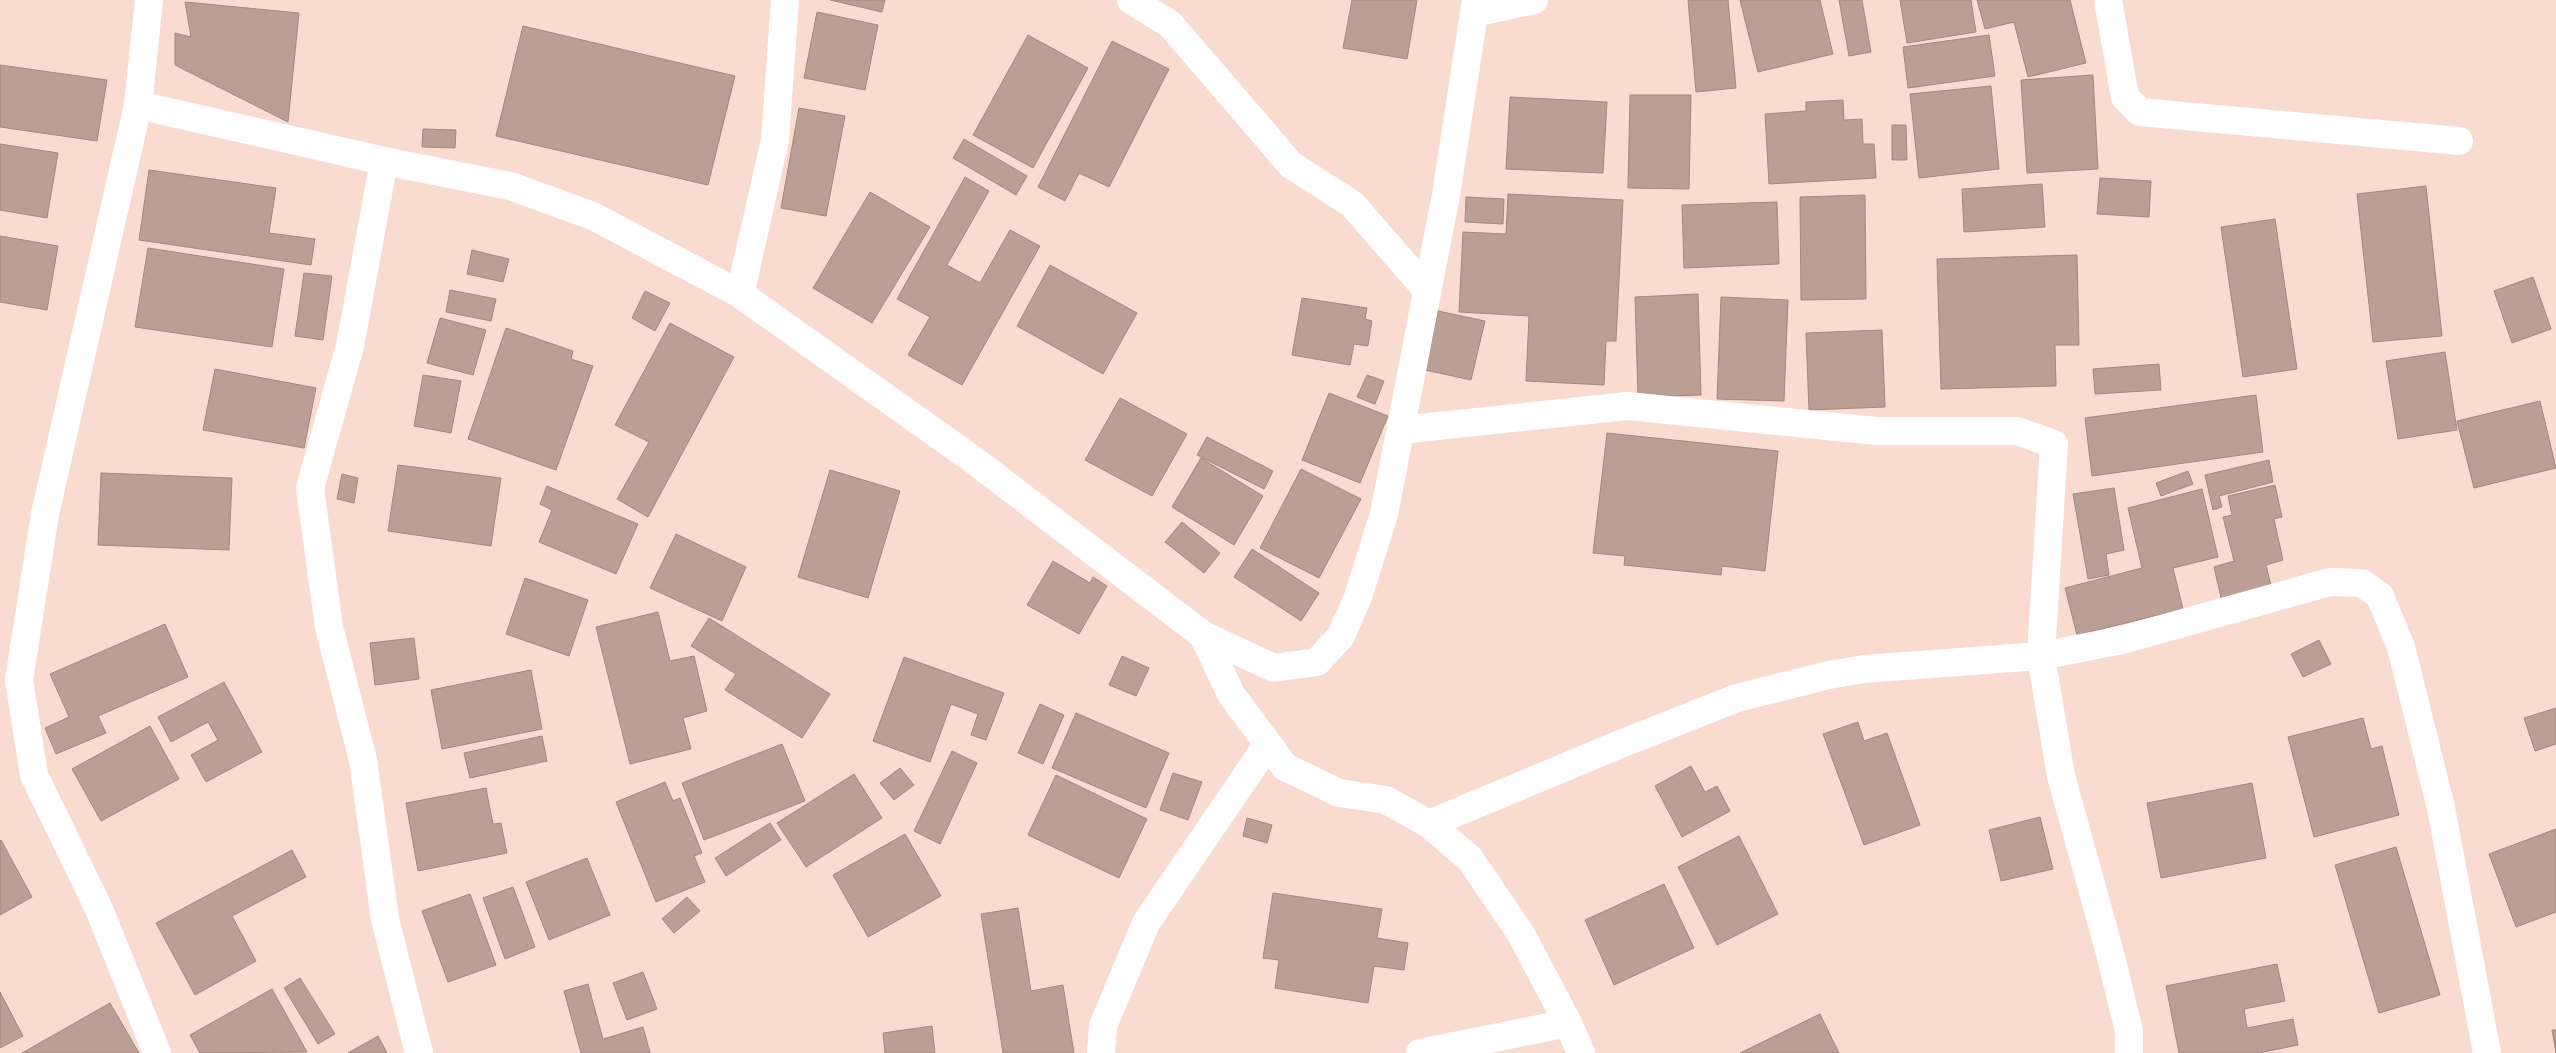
<svg xmlns="http://www.w3.org/2000/svg" width="2556" height="1053" font-family="'PT Sans Narrow',sans-serif">
	<rect width="100%" height="100%" fill="#f9dbd0"/>
	<path fill="#bb9f95" stroke="#a4887f" d="M 830,0 L 885,0 L 882,12 Z
		M 1352,0 L 1417,0 L 1407,59 L 1343,48 Z
		M 1688,0 L 1728,0 L 1736,88 L 1696,92 Z
		M 1740,0 L 1820,0 L 1833,54 L 1758,72 Z
		M 1839,0 L 1862,0 L 1871,52 L 1849,56 Z
		M 1900,0 L 1971,0 L 1976,32 L 1907,43 Z
		M 1977,0 L 2070,0 L 2086,63 L 2028,77 L 2014,22 L 1985,29 Z
		M 185,2 L 299,13 L 288,122 L 175,65 L 175,33 L 191,37 Z
		M 817,12 L 878,25 L 865,90 L 804,78 Z
		M 523,26 L 735,76 L 708,185 L 496,136 Z
		M 1028,35 L 1088,68 L 1033,168 L 973,135 Z
		M 1989,35 L 1995,76 L 1908,88 L 1903,47 Z
		M 1112,41 L 1169,69 L 1109,187 L 1079,173 L 1065,201 L 1038,187 Z
		M 0,65 L 107,80 L 97,141 L 0,127 Z
		M 2093,75 L 2098,169 L 2027,173 L 2021,80 Z
		M 1991,86 L 1999,169 L 1919,178 L 1910,94 Z
		M 1630,95 L 1691,95 L 1689,189 L 1628,188 Z
		M 1510,97 L 1607,102 L 1603,173 L 1506,169 Z
		M 1843,100 L 1844,120 L 1862,119 L 1863,144 L 1874,144 L 1876,178 L 1769,184 L 1765,114 L 1806,111 L 1806,102 Z
		M 799,108 L 845,116 L 826,216 L 781,208 Z
		M 1892,125 L 1906,125 L 1907,160 L 1892,160 Z
		M 423,129 L 456,130 L 455,148 L 422,147 Z
		M 964,139 L 1027,176 L 1016,195 L 953,158 Z
		M 0,144 L 58,153 L 47,218 L 0,210 Z
		M 149,170 L 276,188 L 269,233 L 315,239 L 311,265 L 139,240 Z
		M 965,177 L 989,191 L 947,265 L 980,283 L 1010,230 L 1040,246 L 962,385 L 908,355 L 930,317 L 897,299 Z
		M 2100,178 L 2151,181 L 2149,217 L 2097,214 Z
		M 2042,184 L 2045,227 L 1964,232 L 1962,189 Z
		M 2426,186 L 2442,336 L 2373,342 L 2357,194 Z
		M 870,192 L 930,227 L 872,323 L 813,288 Z
		M 1508,194 L 1623,200 L 1616,341 L 1606,341 L 1604,385 L 1526,381 L 1529,316 L 1459,312 L 1463,232 L 1506,234 Z
		M 1865,195 L 1866,299 L 1801,300 L 1800,197 Z
		M 1466,197 L 1504,199 L 1503,224 L 1465,222 Z
		M 1777,202 L 1779,264 L 1684,268 L 1682,205 Z
		M 2275,219 L 2297,369 L 2243,377 L 2221,227 Z
		M 0,236 L 58,246 L 47,310 L 0,302 Z
		M 148,248 L 284,269 L 272,347 L 135,327 Z
		M 472,250 L 509,259 L 503,282 L 467,274 Z
		M 2077,255 L 2079,345 L 2055,345 L 2056,386 L 1941,389 L 1937,259 Z
		M 1050,265 L 1137,313 L 1103,374 L 1017,326 Z
		M 304,273 L 332,276 L 323,340 L 295,336 Z
		M 2533,277 L 2551,329 L 2512,343 L 2494,291 Z
		M 450,290 L 496,299 L 491,321 L 446,312 Z
		M 645,291 L 670,303 L 655,331 L 632,318 Z
		M 1698,294 L 1701,395 L 1638,397 L 1635,297 Z
		M 1721,297 L 1788,300 L 1784,401 L 1717,399 Z
		M 1302,298 L 1367,308 L 1365,319 L 1372,321 L 1368,346 L 1354,344 L 1350,365 L 1292,355 Z
		M 1438,311 L 1485,321 L 1471,380 L 1425,370 Z
		M 440,318 L 486,330 L 473,375 L 427,363 Z
		M 670,323 L 734,357 L 648,517 L 617,499 L 649,442 L 615,425 Z
		M 506,328 L 573,351 L 571,359 L 593,366 L 556,470 L 468,439 Z
		M 1882,330 L 1885,407 L 1809,410 L 1806,333 Z
		M 2445,352 L 2457,430 L 2398,439 L 2386,361 Z
		M 2159,364 L 2161,390 L 2095,394 L 2093,369 Z
		M 215,369 L 316,388 L 304,448 L 203,430 Z
		M 423,375 L 461,381 L 451,433 L 414,426 Z
		M 1367,375 L 1384,381 L 1375,404 L 1357,397 Z
		M 1329,393 L 1388,416 L 1360,483 L 1302,460 Z
		M 2256,395 L 2263,452 L 2092,476 L 2085,418 Z
		M 1120,398 L 1187,434 L 1152,496 L 1085,460 Z
		M 2540,401 L 2556,468 L 2474,488 L 2457,421 Z
		M 1607,433 L 1778,451 L 1765,571 L 1722,566 L 1721,575 L 1624,565 L 1625,556 L 1593,553 Z
		M 1207,437 L 1273,471 L 1264,489 L 1197,455 Z
		M 1201,458 L 1263,496 L 1234,545 L 1172,507 Z
		M 2269,460 L 2273,482 L 2219,496 L 2222,507 L 2213,510 L 2205,475 Z
		M 398,465 L 501,478 L 491,546 L 388,531 Z
		M 1301,469 L 1361,499 L 1319,578 L 1260,548 Z
		M 830,470 L 900,491 L 868,598 L 798,577 Z
		M 2188,471 L 2193,484 L 2161,496 L 2156,483 Z
		M 101,473 L 232,478 L 229,550 L 98,545 Z
		M 342,474 L 358,478 L 354,503 L 337,499 Z
		M 2275,485 L 2282,517 L 2274,519 L 2283,560 L 2266,565 L 2272,590 L 2222,602 L 2214,567 L 2234,561 L 2223,517 L 2232,515 L 2228,496 Z
		M 547,486 L 638,524 L 616,574 L 539,542 L 552,510 L 540,504 Z
		M 2114,488 L 2124,550 L 2106,554 L 2109,575 L 2088,579 L 2073,494 Z
		M 2202,489 L 2218,557 L 2173,568 L 2183,609 L 2077,635 L 2065,588 L 2142,568 L 2128,508 Z
		M 1182,522 L 1220,553 L 1204,573 L 1165,542 Z
		M 676,534 L 746,567 L 722,621 L 650,588 Z
		M 1252,549 L 1319,593 L 1301,621 L 1234,577 Z
		M 1053,561 L 1090,583 L 1093,577 L 1107,586 L 1079,634 L 1027,605 Z
		M 525,578 L 588,600 L 569,656 L 506,634 Z
		M 658,612 L 670,661 L 694,656 L 707,711 L 683,718 L 691,749 L 630,764 L 596,627 Z
		M 709,618 L 830,694 L 802,738 L 725,690 L 736,674 L 691,646 Z
		M 165,624 L 188,677 L 98,716 L 106,733 L 56,754 L 45,728 L 69,717 L 50,674 Z
		M 414,638 L 419,679 L 375,685 L 370,643 Z
		M 2319,640 L 2331,664 L 2303,677 L 2291,654 Z
		M 1122,656 L 1149,668 L 1136,696 L 1109,685 Z
		M 904,657 L 1004,693 L 986,740 L 971,735 L 978,714 L 951,704 L 930,762 L 873,741 Z
		M 531,670 L 542,729 L 442,749 L 431,690 Z
		M 224,682 L 262,752 L 206,782 L 191,755 L 218,740 L 208,722 L 171,742 L 158,717 Z
		M 1040,704 L 1064,715 L 1043,764 L 1018,753 Z
		M 2556,708 L 2556,744 L 2535,751 L 2524,718 Z
		M 1076,713 L 1169,753 L 1146,808 L 1052,768 Z
		M 2363,718 L 2371,749 L 2382,746 L 2399,815 L 2314,837 L 2288,737 Z
		M 1858,722 L 1864,741 L 1887,733 L 1920,825 L 1864,845 L 1823,734 Z
		M 150,726 L 179,779 L 101,821 L 72,769 Z
		M 542,736 L 547,761 L 470,778 L 464,753 Z
		M 782,744 L 805,801 L 704,840 L 682,783 Z
		M 952,751 L 977,763 L 940,844 L 914,831 Z
		M 1691,766 L 1705,792 L 1717,786 L 1730,811 L 1682,837 L 1655,786 Z
		M 900,768 L 914,785 L 894,800 L 880,783 Z
		M 1173,773 L 1202,782 L 1188,820 L 1160,810 Z
		M 854,774 L 882,818 L 806,867 L 777,823 Z
		M 1056,775 L 1147,819 L 1119,878 L 1028,835 Z
		M 665,782 L 673,801 L 680,798 L 702,853 L 694,856 L 705,882 L 656,902 L 616,802 Z
		M 2252,783 L 2266,858 L 2161,878 L 2147,803 Z
		M 486,788 L 493,824 L 501,823 L 507,853 L 418,871 L 406,803 Z
		M 2040,817 L 2053,869 L 2001,881 L 1989,830 Z
		M 1247,818 L 1272,825 L 1267,843 L 1243,836 Z
		M 770,823 L 781,840 L 726,876 L 715,858 Z
		M 2556,829 L 2556,912 L 2516,927 L 2489,854 Z
		M 905,834 L 941,896 L 868,937 L 833,875 Z
		M 1739,836 L 1778,914 L 1717,945 L 1678,867 Z
		M 1,840 L 32,897 L 0,915 L 0,841 Z
		M 2396,847 L 2440,995 L 2379,1013 L 2335,865 Z
		M 292,850 L 306,877 L 232,916 L 256,961 L 195,995 L 156,923 Z
		M 587,858 L 610,915 L 549,940 L 526,882 Z
		M 1664,884 L 1694,948 L 1614,985 L 1585,920 Z
		M 513,887 L 535,947 L 505,959 L 483,898 Z
		M 1273,893 L 1382,909 L 1377,938 L 1408,943 L 1404,970 L 1374,966 L 1368,1003 L 1275,988 L 1279,960 L 1263,958 Z
		M 470,894 L 496,965 L 448,982 L 422,911 Z
		M 687,897 L 700,911 L 674,933 L 662,919 Z
		M 1018,908 L 1031,991 L 1063,985 L 1074,1053 L 1003,1053 L 981,914 Z
		M 2277,964 L 2285,1001 L 2244,1009 L 2247,1028 L 2293,1019 L 2298,1045 L 2259,1053 L 2179,1053 L 2166,986 Z
		M 643,972 L 657,1009 L 627,1020 L 613,983 Z
		M 300,978 L 335,1034 L 318,1044 L 284,988 Z
		M 588,984 L 603,1039 L 643,1027 L 650,1053 L 581,1053 L 564,991 Z
		M 272,989 L 307,1052 L 200,1053 L 190,1035 Z
		M 0,992 L 23,1036 L 0,1048 Z
		M 110,1003 L 139,1053 L 22,1053 Z
		M 1820,1014 L 1839,1053 L 1740,1053 Z
		M 932,1026 L 935,1053 L 885,1053 L 883,1033 Z
		M 2552,1030 L 2556,1030 L 2556,1053 Z
		M 378,1036 L 387,1053 L 348,1053 Z"/>
	<g fill="none" stroke-linecap="round" stroke-linejoin="round">
		<path stroke="#fff" stroke-width="28" d="M 1131,0 L 1170,24 L 1291,165 L 1352,204 L 1427,290
			M 2108,0 L 2125,97 L 2140,112 L 2459,141
			M 1474,13 L 1534,0
			M 138,105 L 149,0
			M 384,161 L 350,346 L 310,488 L 329,627 L 363,760 L 385,919 L 419,1053
			M 740,294 L 775,140 L 785,0
			M 1400,430 L 1628,406 L 1876,431 L 2017,431 L 2054,444 L 2041,656 L 2061,776 L 2110,953 L 2129,1031 L 2129,1053
			M 1203,635 L 1231,694 L 1285,767 L 1339,793 L 1386,800 L 1429,824 L 1470,859 L 1521,934 L 1568,1023 L 1581,1053
			M 1429,824 L 1618,745 L 1737,698 L 1829,675 L 1864,669 L 2041,656 L 2122,640 L 2330,582 L 2362,583 L 2380,596 L 2401,647 L 2441,808 L 2487,1053
			M 157,1053 L 99,909 L 34,775 L 19,680 L 45,514 L 138,105 L 384,161 L 510,186 L 593,216 L 740,294 L 975,461 L 1203,635 L 1274,668 L 1317,662 L 1341,636 L 1358,597 L 1384,514 L 1446,195 L 1476,0
			M 1101,1053 L 1103,1026 L 1146,923 L 1268,744
			M 1420,1053 L 1568,1023"/>
	</g>
</svg>
